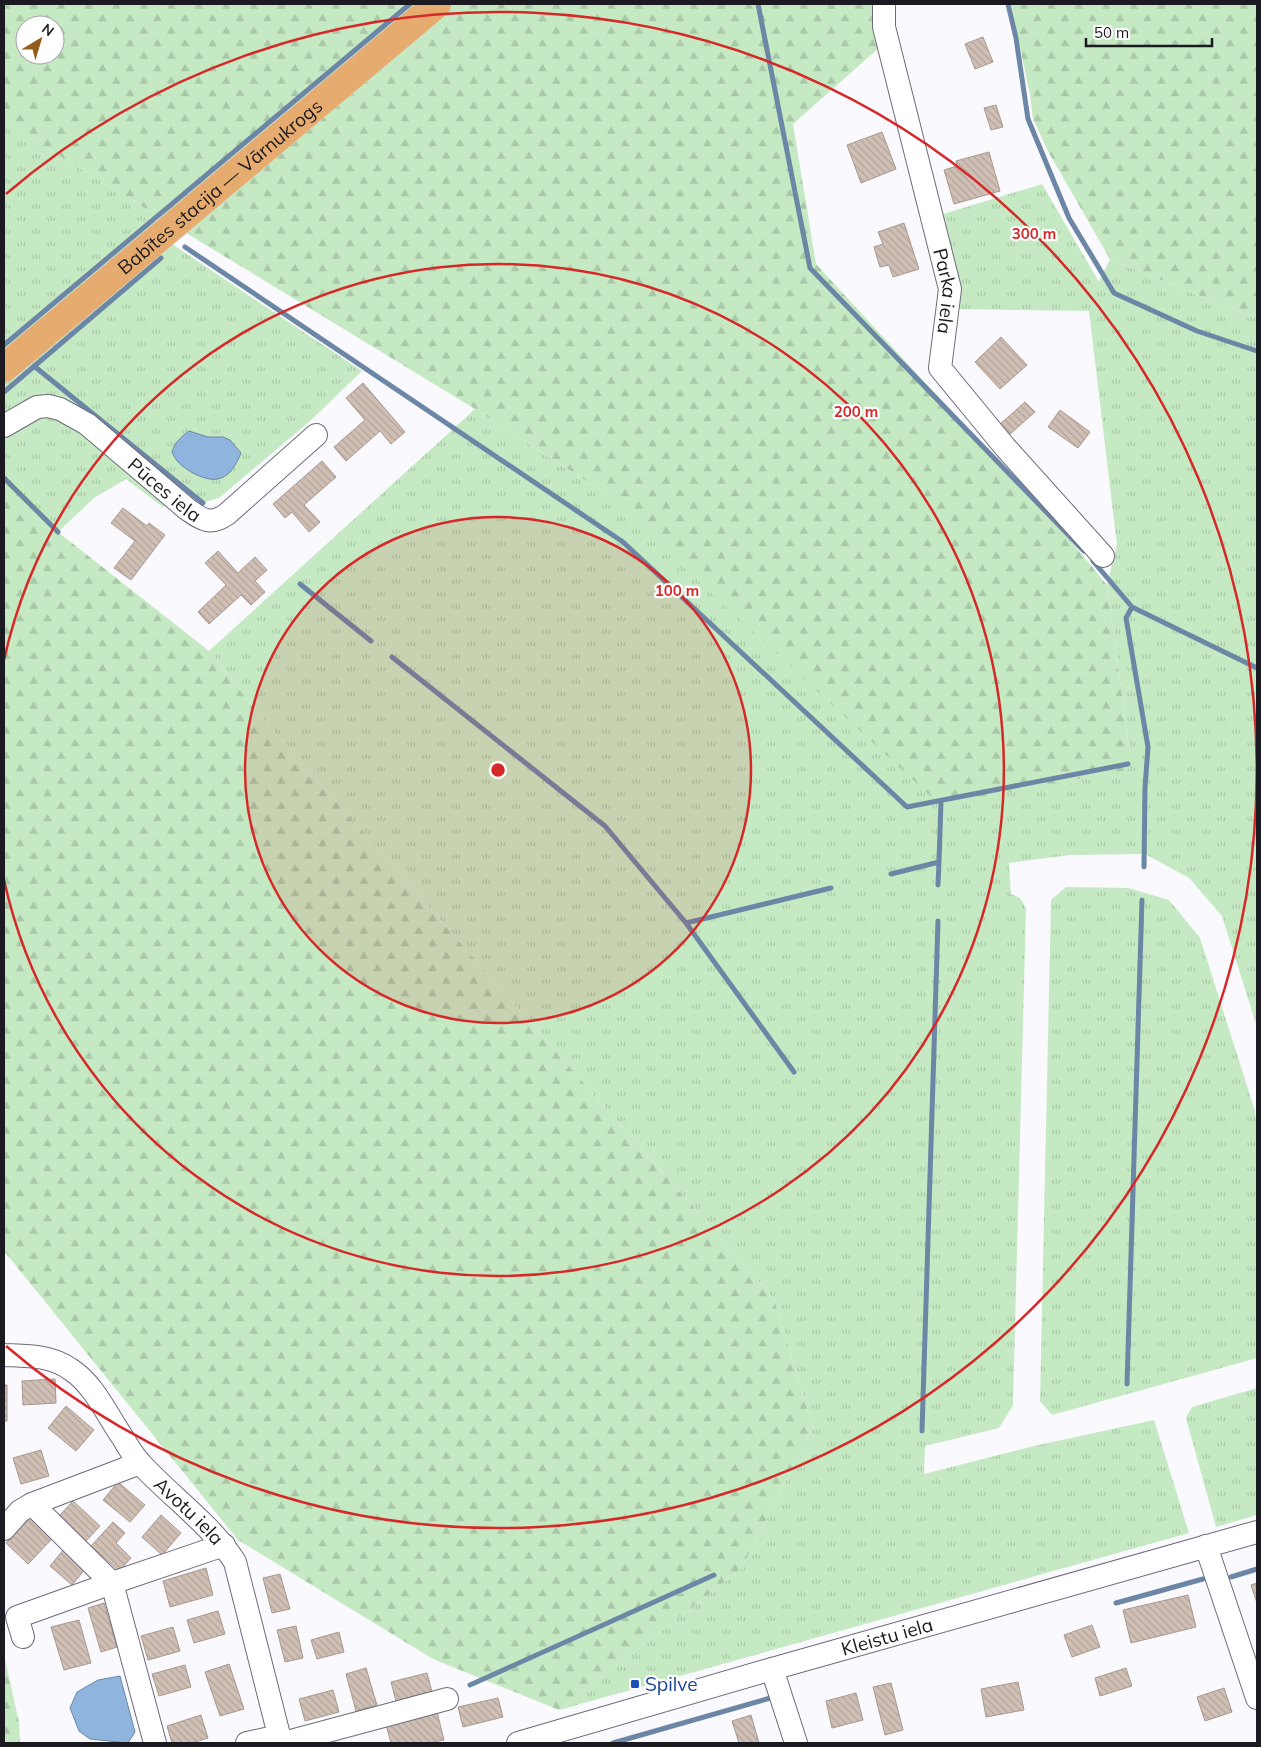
<svg xmlns="http://www.w3.org/2000/svg" width="1261" height="1747" font-family="Mulish,sans-serif">
	<defs>
		<pattern id="grass-tufts" width="24" height="20" patternUnits="userSpaceOnUse" patternTransform="scale(1.25)"><rect width="24" height="20" fill="#c5eac3"/><path d="M3 7l-1-3M5 7V3M7 7l1-3M15 17l-1-3M17 17v-4M19 17l1-3" fill="none" stroke="#a9c8a7"/></pattern>
		<pattern id="forest-firs" width="22" height="20" patternUnits="userSpaceOnUse" patternTransform="scale(1.25)"><rect width="22" height="20" fill="#c5eac3"/><path d="M5 1l3.5 6h-7zM16 11l3.5 6h-7z" fill="#a9c8a7"/></pattern>
		<pattern id="building-back-hatch" width="6" height="6" patternUnits="userSpaceOnUse" patternTransform="scale(1.25)"><rect width="6" height="6" fill="#d0bfb5"/><path d="M-1 5l2 2M0 0l6 6M5-1l2 2" fill="none" stroke="#b2a49b"/></pattern>
	</defs>
	<rect width="100%" height="100%" fill="#faf9fd"/>
	<path fill="url(#grass-tufts)" d="M 4,122 L 157,215 L 151,230 L 362,371 L 309,422 L 219,498 L 205,502 L 182,482 L 163,507 L 126,479 L 94,498 L 58,532 L 4,478 Z
		M 1042,184 L 1099,282 L 1110,259 L 1257,319 L 1257,1027 L 1222,916 L 1189,878 L 1145,854 L 1070,855 L 1009,863 L 1011,894 L 1020,898 L 1026,908 L 1013,1405 L 999,1428 L 925,1446 L 924,1474 L 1034,1446 L 1154,1420 L 1189,1533 L 559,1710 L 741,1569 L 813,1428 L 774,1299 L 258,713 L 209,651 L 475,409 L 603,492 L 1129,747 L 1107,585 L 1117,545 L 1089,311 L 957,309 L 959,278 L 943,214 Z
		M 1066,887 L 1128,888 L 1169,900 L 1200,938 L 1255,1111 L 1257,1131 L 1257,1358 L 1052,1415 L 1040,1401 L 1051,900 Z
		M 1257,1388 L 1257,1515 L 1216,1527 L 1186,1418 L 1192,1407 Z"/>
	<path fill="url(#forest-firs)" fill-rule="evenodd" d="M 4,4 L 877,4 L 880,47 L 793,124 L 816,264 L 1070,540 L 1107,585 L 1129,747 L 1128,770 L 940,805 L 603,492 L 475,409 L 4,122 ZM 25,25 L 55,25 L 55,55 L 25,55 Z
		M 1011,4 L 1257,4 L 1257,319 L 1110,259 L 1049,153 L 1033,119 L 1030,95 Z
		M 4,478 L 58,532 L 209,651 L 258,713 L 774,1299 L 813,1428 L 741,1569 L 559,1710 L 433,1659 L 238,1540 L 4,1251 Z
		M 4,1655 L 19,1722 L 20,1743 L 4,1743 Z"/>
	<path fill="#8fb5de" stroke="#6c86a5" d="M 189,431 L 208,437 L 223,437 L 230,440 L 241,453 C 230,480 217,486 191,472 C 182,466 176,462 172,452 C 175,442 180,438 189,431 Z
		M 120,1676 L 135,1732 L 128,1743 L 90,1739 L 79,1731 L 70,1708 L 77,1692 L 98,1680 Z"/>
	<g fill="none" stroke-linecap="round" stroke-linejoin="round">
		<path stroke="#6c86a5" stroke-width="5" d="M 758,4 L 810,268 L 1084,551
			M 1008,4 L 1016,38 L 1028,119 L 1069,218 L 1114,293 L 1197,331 L 1257,351
			M 185,247 L 623,542 L 907,807 L 1128,764
			M 4,345 L 410,4
			M 34,366 L 203,503
			M 4,392 L 161,258
			M 4,478 L 58,532
			M 1093,561 L 1132,607 L 1257,668
			M 300,584 L 371,641
			M 1132,607 L 1126,618 L 1148,747 L 1145,788 L 1144,867
			M 392,657 L 605,826 L 686,923 L 831,888
			M 891,874 L 939,862 L 941,801
			M 938,885 L 939,862
			M 686,923 L 794,1072
			M 1127,1384 L 1142,900
			M 922,1431 L 938,921
			M 1231,1577 L 1257,1569
			M 1116,1603 L 1203,1579
			M 470,1685 L 714,1575
			M 613,1743 L 774,1697"/>
	</g>
	<path fill="url(#building-back-hatch)" stroke="#a8998e" d="M 983,37 L 993,62 L 975,69 L 965,44 Z
		M 996,105 L 1003,127 L 991,130 L 984,108 Z
		M 882,132 L 896,169 L 861,183 L 847,145 Z
		M 989,152 L 1000,191 L 954,204 L 944,170 L 957,166 L 956,161 Z
		M 904,223 L 919,269 L 893,277 L 889,265 L 880,267 L 874,247 L 883,244 L 878,232 Z
		M 1001,337 L 1027,365 L 1000,389 L 975,362 Z
		M 363,383 L 405,432 L 391,444 L 380,431 L 346,461 L 334,447 L 365,420 L 346,398 Z
		M 1025,402 L 1035,412 L 1009,435 L 999,425 Z
		M 1060,410 L 1090,432 L 1078,448 L 1048,427 Z
		M 322,461 L 336,477 L 304,505 L 320,522 L 309,532 L 292,512 L 285,518 L 273,504 Z
		M 123,508 L 147,526 L 149,523 L 165,535 L 131,580 L 114,568 L 135,541 L 111,523 Z
		M 218,551 L 238,573 L 255,557 L 267,570 L 255,581 L 265,592 L 251,605 L 241,595 L 209,624 L 198,612 L 226,585 L 205,563 Z
		M 55,1379 L 56,1403 L 23,1405 L 22,1381 Z
		M 4,1385 L 7,1385 L 7,1421 L 4,1421 Z
		M 66,1406 L 94,1430 L 76,1451 L 48,1428 Z
		M 41,1450 L 49,1476 L 21,1484 L 13,1458 Z
		M 118,1482 L 145,1505 L 130,1522 L 103,1500 Z
		M 73,1501 L 100,1526 L 86,1541 L 59,1516 Z
		M 161,1515 L 181,1533 L 162,1555 L 142,1537 Z
		M 30,1518 L 52,1539 L 28,1564 L 6,1543 Z
		M 113,1522 L 125,1533 L 116,1543 L 131,1558 L 119,1571 L 91,1546 Z
		M 64,1549 L 86,1568 L 72,1585 L 50,1566 Z
		M 206,1568 L 213,1595 L 170,1607 L 163,1581 Z
		M 280,1574 L 290,1609 L 272,1613 L 263,1578 Z
		M 1257,1583 L 1257,1603 L 1251,1585 Z
		M 1188,1595 L 1196,1627 L 1131,1643 L 1123,1610 Z
		M 104,1603 L 117,1647 L 101,1652 L 88,1608 Z
		M 218,1611 L 225,1634 L 194,1643 L 187,1620 Z
		M 79,1620 L 91,1663 L 64,1670 L 51,1627 Z
		M 1092,1625 L 1100,1647 L 1072,1657 L 1064,1635 Z
		M 296,1626 L 303,1658 L 285,1662 L 277,1630 Z
		M 173,1627 L 180,1651 L 148,1660 L 141,1636 Z
		M 339,1632 L 344,1652 L 317,1659 L 311,1640 Z
		M 229,1664 L 244,1709 L 220,1716 L 205,1672 Z
		M 185,1665 L 191,1687 L 159,1696 L 152,1674 Z
		M 366,1668 L 377,1705 L 356,1711 L 346,1674 Z
		M 1126,1668 L 1132,1686 L 1100,1696 L 1095,1678 Z
		M 427,1673 L 432,1692 L 396,1701 L 391,1682 Z
		M 1018,1682 L 1024,1710 L 986,1717 L 981,1689 Z
		M 891,1683 L 903,1730 L 885,1735 L 873,1687 Z
		M 1224,1688 L 1232,1712 L 1205,1721 L 1197,1697 Z
		M 333,1690 L 339,1712 L 305,1721 L 299,1699 Z
		M 856,1693 L 863,1720 L 832,1728 L 826,1701 Z
		M 498,1698 L 503,1717 L 463,1727 L 458,1707 Z
		M 437,1712 L 444,1740 L 430,1743 L 391,1743 L 386,1725 Z
		M 201,1715 L 208,1738 L 192,1743 L 172,1743 L 167,1726 Z
		M 751,1715 L 759,1743 L 739,1743 L 732,1721 Z"/>
	<g fill="none" stroke-linecap="round" stroke-linejoin="round">
		<defs>
			<g id="minor">
				<path id="s1" d="M 884,4 L 884,27 L 950,289 L 940,368 L 1005,447 L 1103,556"/>
				<path id="s2" d="M 4,426 L 37,407 L 48,406 L 60,409 L 87,424 L 187,509 C 203,520 210,526 227,514 L 316,435"/>
				<path id="s3" d="M 4,1355 C 27,1356 50,1355 70,1369 C 94,1384 107,1415 123,1438 C 128,1447 134,1456 140,1463 C 171,1497 210,1523 235,1562 L 281,1743"/>
				<path d="M 32,1504 L 140,1463"/>
				<path d="M 4,1529 L 20,1511 L 32,1504 L 112,1583 L 155,1743"/>
				<path d="M 1206,1546 L 1257,1698"/>
				<path d="M 23,1637 L 17,1617 L 112,1583 L 224,1545"/>
				<path d="M 772,1669 L 796,1743"/>
				<path d="M 247,1743 L 279,1736"/>
				<path d="M 283,1743 L 447,1699"/>
				<path id="s4" d="M 518,1743 L 772,1669 L 1257,1532"/>
			</g>
			<g id="major">
				<path id="s5" d="M 4,368 L 437,4"/>
			</g>
		</defs>
		<use href="#minor" stroke="#6d6b7b" stroke-width="24"/>
		<use href="#major" stroke="#d6d6d7" stroke-width="29"/>
		<use href="#minor" stroke="#fff" stroke-width="22"/>
		<use href="#major" stroke="#e6ac6f" stroke-width="28"/>
	</g>
	<circle cx="498" cy="770" r="253" fill="#d62828" fill-opacity=".12"/>
	<g fill="none" stroke="#d62828" stroke-width="2.5">
		<circle cx="498" cy="770" r="253"/>
		<path d="M4 660A506 506 0 1 1 4 880"/>
		<path d="M6 194A758 758 0 1 1 6 1346"/>
	</g>
	<rect fill="#1a4fb4" stroke="#fff" stroke-width="2" x="630" y="1679" width="10" height="10" rx="2.5"/>
	<g text-anchor="middle" dominant-baseline="central" stroke-width="4.5" stroke-linejoin="round" paint-order="stroke">
		<g font-size="19" fill="#1b1a20" stroke="#fff">
			<text stroke="none"><textPath href="#s5" startOffset="282">Babītes stacija — Vārnukrogs</textPath></text>
			<text stroke="none"><textPath href="#s1" startOffset="295">Parka iela</textPath></text>
			<text stroke="none"><textPath href="#s2" startOffset="194">Pūces iela</textPath></text>
			<text stroke="none"><textPath href="#s3" startOffset="255">Avotu iela</textPath></text>
			<text stroke="none"><textPath href="#s4" startOffset="384">Kleistu iela</textPath></text>
		</g>
		<g font-size="19" fill="#164399" stroke="#fff" text-anchor="start">
			<text x="645" y="1684">Spilve</text>
		</g>
	</g>
	<circle cx="498" cy="770" r="8" fill="#d62828" stroke="#fff" stroke-width="2.5"/>
	<g font-size="15" text-anchor="middle" font-weight="bold" fill="#d62828" stroke="#fff" stroke-width="4.5" stroke-linejoin="round" paint-order="stroke">
		<text x="1034" y="239">300 m</text>
		<text x="856" y="417">200 m</text>
		<text x="677" y="596">100 m</text>
	</g>
	<rect width="1261" height="1747" fill="none" stroke="#1b1a20" stroke-width="10"/>
	<g transform="translate(40 40) rotate(38)"><circle r="24" fill="#ffffff" stroke="#a4a3a6"/>
	<path d="M0-4L9 19L0 12L-9 19Z" fill="#955c17"/>
	<text y="-8" font-size="14" font-weight="bold" text-anchor="middle" fill="#1b1a20">N</text>
	</g>
	<path d="M1086 38v8h126v-8" fill="none" stroke="#1b1a20" stroke-width="2.5"/>
	<text x="1094" y="38" font-size="15" fill="#1b1a20" stroke="#ffffff" stroke-width="4" paint-order="stroke">50 m</text>
</svg>
